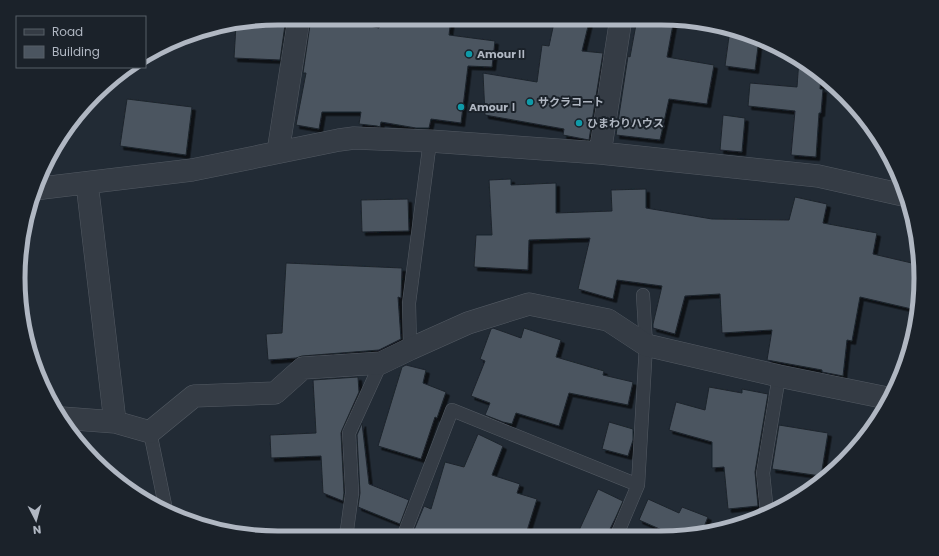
<svg xmlns="http://www.w3.org/2000/svg" width="939" height="556" font-family="Poppins,'Noto Sans JP',sans-serif">
	<defs>
		<filter id="shadow"><feDropShadow dx="3.5" dy="3.5" stdDeviation="0" flood-color="#0009"/></filter>
	</defs>
	<rect width="100%" height="100%" fill="#222b35"/>
	<path fill="#4b5560" stroke="#1d242c" filter="url(#shadow)" d="M 278,18 L 286,18 L 280,60 L 234,58 L 236,25 Z
		M 311,18 L 333,18 L 379,28 L 381,18 L 451,18 L 449,35 L 495,41 L 492,67 L 468,66 L 461,123 L 431,119 L 429,128 L 416,128 L 381,122 L 380,127 L 377,126 L 359,124 L 361,112 L 322,112 L 319,129 L 296,125 L 306,73 L 303,73 Z
		M 555,18 L 590,18 L 582,51 L 603,53 L 589,140 L 563,135 L 564,129 L 485,115 L 483,73 L 537,82 L 542,45 L 549,46 Z
		M 637,19 L 674,19 L 667,57 L 714,65 L 707,104 L 669,99 L 660,140 L 616,135 L 628,56 L 630,57 Z
		M 730,29 L 745,32 L 759,39 L 755,70 L 725,66 Z
		M 799,59 L 806,62 L 821,77 L 820,89 L 823,89 L 821,113 L 819,113 L 816,157 L 791,155 L 795,111 L 748,106 L 750,83 L 797,87 Z
		M 127,99 L 192,107 L 186,155 L 120,146 Z
		M 723,115 L 745,118 L 742,152 L 720,150 Z
		M 511,179 L 511,185 L 556,183 L 556,213 L 612,211 L 611,190 L 646,189 L 646,208 L 712,219 L 789,220 L 795,197 L 827,204 L 823,223 L 877,233 L 873,254 L 916,264 L 916,310 L 860,297 L 852,341 L 847,340 L 843,376 L 822,372 L 822,370 L 767,360 L 772,330 L 722,333 L 720,294 L 685,296 L 675,334 L 653,328 L 653,324 L 662,286 L 617,280 L 613,299 L 578,289 L 590,238 L 529,240 L 528,270 L 474,267 L 476,235 L 492,235 L 489,180 Z
		M 408,199 L 409,231 L 362,232 L 361,200 Z
		M 286,263 L 402,268 L 401,298 L 398,297 L 401,339 L 379,350 L 302,356 L 296,358 L 268,360 L 266,334 L 282,333 Z
		M 493,328 L 521,338 L 524,328 L 561,340 L 556,357 L 604,371 L 603,375 L 633,382 L 628,405 L 569,393 L 559,426 L 516,413 L 512,424 L 503,422 L 485,415 L 490,403 L 471,396 L 485,361 L 480,359 L 491,329 Z
		M 406,365 L 426,370 L 423,383 L 446,392 L 437,418 L 435,417 L 421,459 L 378,446 L 402,367 Z
		M 358,377 L 359,392 L 342,430 L 341,433 L 344,493 L 343,501 L 323,493 L 321,456 L 271,458 L 270,435 L 316,433 L 313,380 Z
		M 709,387 L 742,393 L 742,389 L 768,394 L 755,472 L 758,506 L 728,509 L 724,467 L 712,468 L 712,442 L 669,430 L 676,402 L 705,410 Z
		M 609,422 L 633,429 L 633,440 L 628,456 L 602,449 Z
		M 362,423 L 369,484 L 409,500 L 400,524 L 358,507 L 360,493 L 357,435 Z
		M 779,425 L 828,433 L 821,476 L 772,469 Z
		M 478,434 L 503,446 L 492,475 L 520,484 L 517,493 L 537,499 L 525,537 L 419,537 L 420,532 L 414,530 L 424,506 L 431,509 L 445,462 L 464,467 Z
		M 598,489 L 623,501 L 615,519 L 606,537 L 576,537 Z
		M 648,499 L 679,513 L 682,507 L 708,517 L 701,534 L 678,537 L 639,520 Z"/>
	<g fill="none" stroke-linecap="round" stroke-linejoin="round">
		<defs>
			<path id="lane" d="M 410,349 L 409,303 L 430,141
				M 150,432 L 166,510
				M 767,513 L 763,473 L 779,376
				M 343,537 L 347,530 L 352,493 L 349,433 L 381,363
				M 403,537 L 452,410 L 638,485
				M 616,537 L 638,485 L 646,345 L 643,295"/>
			<path id="street" d="M 278,152 L 299,18
				M 600,153 L 621,18
				M 87,183 L 115,422
				M 34,189 L 192,170 L 339,140 L 354,138 L 430,141 L 600,153 L 818,176 L 903,195
				M 62,418 L 115,422 L 150,432 L 194,396 L 275,393 L 303,368 L 381,363 L 410,349 L 468,323 L 529,304 L 608,320 L 646,345 L 779,376 L 887,398"/>
		</defs>
		<use href="#lane" stroke="#535a63" stroke-width="14"/>
		<use href="#street" stroke="#535a63" stroke-width="23"/>
		<use href="#lane" stroke="#353c45" stroke-width="13"/>
		<use href="#street" stroke="#353c45" stroke-width="22"/>
	</g>
	<g fill="#0f9aa8" stroke="#1b222a" stroke-width="1.5">
		<circle cx="469" cy="54" r="4"/>
		<circle cx="530" cy="102" r="4"/>
		<circle cx="461" cy="107" r="4"/>
		<circle cx="579" cy="123" r="4"/>
	</g>
	<g text-anchor="middle" dominant-baseline="central" stroke-width="4" stroke-linejoin="round" paint-order="stroke">
		<g font-size="11" font-weight="bold" fill="#b0b7c2" stroke="#1b222a" text-anchor="start">
			<text x="477" y="54">AmourⅡ</text>
			<text x="538" y="102">サクラコート</text>
			<text x="469" y="107">AmourⅠ</text>
			<text x="587" y="123">ひまわりハウス</text>
		</g>
	</g>
	<path d="M0 0H939V556H0ZM278 25H661A253 253 0 0 1 914 278V278A253 253 0 0 1 661 531H278A253 253 0 0 1 25 278V278A253 253 0 0 1 278 25Z" fill="#1b222a" fill-rule="evenodd"/>
	<path fill="none" stroke="#b0b7c2" stroke-width="5" d="M278 25H661A253 253 0 0 1 914 278V278A253 253 0 0 1 661 531H278A253 253 0 0 1 25 278V278A253 253 0 0 1 278 25Z"/>
	<rect x="16" y="16" width="130" height="52" fill="#1b222a" stroke="#575e67"/>
	<rect x="24" y="29" width="20" height="6" fill="#353c45" stroke="#575e67"/>
	<text x="52" y="36" font-size="12" fill="#b0b7c2">Road</text>
	<rect x="24" y="46" width="20" height="12" fill="#4b5560" stroke="#575e67"/>
	<text x="52" y="56" font-size="12" fill="#b0b7c2">Building</text>
	<g transform="translate(36 520) rotate(174)" stroke="#1b222a" stroke-width="3" paint-order="stroke">
	<path d="M0-3L7 15L0 10L-7 15Z" fill="#b0b7c2"/>
	<text y="-6" font-size="11" font-weight="bold" text-anchor="middle" fill="#b0b7c2">N</text>
	</g>
</svg>
